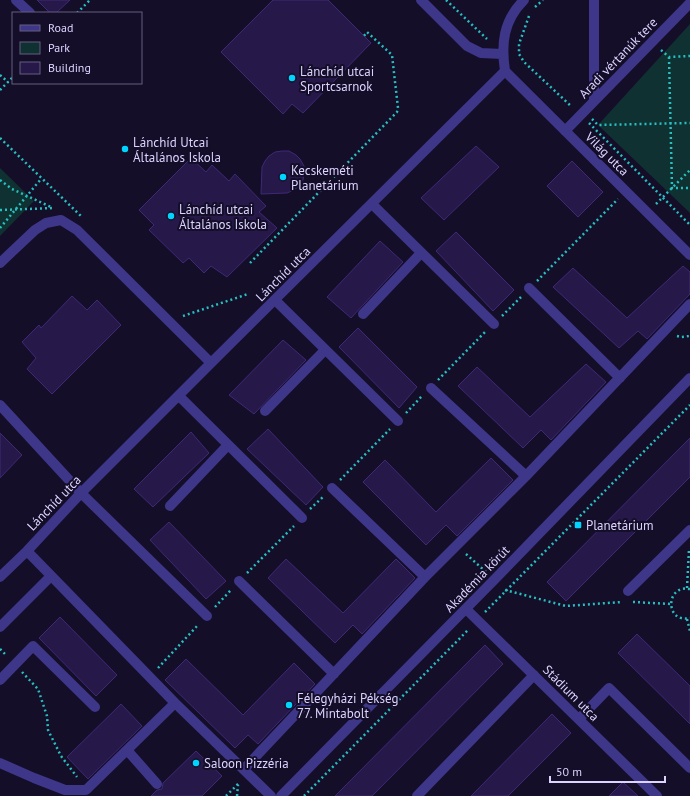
<svg xmlns="http://www.w3.org/2000/svg" width="690" height="796" font-family="'PT Sans',sans-serif">
	<rect width="100%" height="100%" fill="#140e28"/>
	<path fill="#103132" d="M 690,24 L 690,213 L 598,125 Z
		M 0,168 L 34,201 L 0,236 Z"/>
	<path fill="#26194a" stroke="#3e2977" d="M 37,0 L 70,0 L 56,13 L 50,13 Z
		M 273,0 L 328,0 L 371,43 L 303,113 L 292,104 L 283,114 L 221,52 Z
		M 476,146 L 499,167 L 444,220 L 421,198 Z
		M 282,151 L 289,151 L 296,155 L 300,159 L 304,166 L 304,173 L 303,180 L 299,186 L 294,190 L 287,193 L 261,194 L 262,167 L 265,161 L 269,156 L 275,152 Z
		M 191,158 L 206,172 L 212,165 L 229,181 L 235,174 L 266,206 L 259,212 L 277,228 L 227,277 L 211,266 L 204,273 L 189,258 L 183,263 L 149,230 L 154,225 L 139,210 Z
		M 572,161 L 603,192 L 578,217 L 547,186 Z
		M 456,232 L 514,290 L 493,311 L 436,251 Z
		M 380,241 L 403,262 L 351,318 L 327,297 Z
		M 683,266 L 690,272 L 690,294 L 647,339 L 638,331 L 619,348 L 553,287 L 573,268 L 627,318 Z
		M 72,296 L 87,310 L 97,300 L 121,325 L 52,394 L 27,369 L 36,358 L 22,342 L 39,325 L 41,328 Z
		M 358,328 L 417,387 L 399,408 L 339,347 Z
		M 283,340 L 306,360 L 254,414 L 229,395 Z
		M 586,364 L 606,382 L 551,440 L 541,430 L 523,448 L 458,386 L 477,367 L 530,417 Z
		M 268,429 L 323,487 L 306,505 L 247,449 Z
		M 191,432 L 209,453 L 153,507 L 134,489 Z
		M 0,433 L 22,455 L 0,478 Z
		M 690,438 L 690,477 L 566,601 L 547,582 Z
		M 491,458 L 513,480 L 457,536 L 446,525 L 426,545 L 363,482 L 385,460 L 436,512 Z
		M 169,522 L 226,581 L 206,599 L 150,540 Z
		M 286,559 L 343,613 L 396,559 L 415,578 L 362,634 L 353,625 L 335,643 L 268,578 Z
		M 60,617 L 117,675 L 96,696 L 39,638 Z
		M 637,634 L 690,686 L 690,724 L 618,653 Z
		M 485,645 L 503,664 L 372,796 L 335,796 Z
		M 186,659 L 243,715 L 294,663 L 315,684 L 258,744 L 248,735 L 235,748 L 165,680 Z
		M 121,704 L 142,726 L 88,779 L 67,757 Z
		M 552,714 L 571,733 L 508,796 L 471,796 Z
		M 196,751 L 222,776 L 202,796 L 151,796 L 157,790 L 162,789 L 163,783 Z
		M 623,782 L 638,796 L 609,796 Z"/>
	<g fill="none" stroke-linecap="round" stroke-linejoin="round">
		<path stroke="#27bfc0" stroke-width="2.5" stroke-dasharray="2 3" stroke-linecap="butt" d="M 446,0 L 487,39
			M 535,7 L 543,0
			M 77,13 L 90,0
			M 529,16 L 519,44 L 519,54 L 524,62 L 572,107
			M 661,50 L 669,57 L 690,56
			M 669,57 L 672,188 L 690,188
			M 0,75 L 8,82
			M 0,90 L 13,77
			M 592,119 L 598,125 L 690,123
			M 589,123 L 690,225
			M 0,138 L 82,217
			M 0,180 L 12,189 L 51,207
			M 656,204 L 690,170
			M 0,210 L 54,208
			M 0,228 L 41,179
			M 250,263 L 397,112 L 398,108 L 392,55 L 367,32 L 364,36
			M 537,281 L 618,199
			M 183,316 L 248,294
			M 502,316 L 521,297
			M 677,336 L 681,337 L 690,336
			M 438,380 L 485,332
			M 406,413 L 422,396
			M 340,480 L 390,429
			M 310,509 L 324,496
			M 466,554 L 486,572
			M 247,573 L 294,526
			M 687,588 L 689,549
			M 690,589 C 665,584 665,624 690,618
			M 505,590 L 566,606 L 622,602
			M 633,602 L 671,604
			M 215,607 L 231,590
			M 485,612 L 690,405
			M 687,619 L 690,631
			M 0,649 L 7,656
			M 158,668 L 198,625
			M 22,672 L 38,689 L 47,716 L 48,730 L 61,756 L 77,777
			M 226,796 L 240,782
			M 237,796 L 238,785
			M 304,796 L 469,629"/>
		<path stroke="#3e3689" stroke-width="10" d="M 16,0 L 30,13
			M 421,0 L 467,46 L 481,53 L 502,54
			M 594,0 L 594,101
			M 505,71 L 690,255
			M 505,71 C 501,44 503,21 524,0
			M 565,131 L 690,3
			M 372,204 L 494,324
			M 0,263 L 35,230 L 46,223 L 61,220 L 77,230 L 211,363
			M 529,288 L 620,378
			M 275,300 L 398,421
			M 363,314 L 421,253
			M 431,388 L 526,476
			M 179,396 L 302,518
			M 0,405 L 81,493 L 207,616
			M 265,411 L 325,350
			M 332,488 L 425,577
			M 170,506 L 228,445
			M 27,551 L 175,703 L 271,796
			M 0,577 L 27,551 L 81,493 L 211,363 L 505,71
			M 239,581 L 334,674
			M 628,591 L 690,530
			M 466,609 L 657,796
			M 0,627 L 51,576
			M 0,680 L 33,646 L 95,707
			M 579,719 L 609,688 L 690,768
			M 127,750 L 157,784
			M 0,763 L 34,778 L 65,790 L 86,790 L 175,703
			M 244,769 L 425,577 L 526,476 L 690,304
			M 281,796 L 494,580 L 690,378
			M 417,796 L 534,675"/>
	</g>
	<g fill="#00d5ff" stroke="#140e28" stroke-width="1.5">
		<circle cx="292" cy="78" r="4"/>
		<circle cx="125" cy="149" r="4"/>
		<circle cx="283" cy="177" r="4"/>
		<circle cx="171" cy="216" r="4"/>
		<rect x="574" y="521" width="8" height="8" rx="2"/>
		<circle cx="289" cy="705" r="4"/>
		<circle cx="196" cy="763" r="4"/>
	</g>
	<g text-anchor="middle" dominant-baseline="central" stroke-width="4" stroke-linejoin="round" paint-order="stroke">
		<g font-size="13" fill="#dcd4ff" stroke="#140e28">
			<text transform="translate(618 58) rotate(-46)">Aradi vértanúk tere</text>
			<text transform="translate(607 154) rotate(45)">Világ utca</text>
			<text transform="translate(283 274) rotate(-45)">Lánchíd utca</text>
			<text transform="translate(54 503) rotate(-46)">Lánchíd utca</text>
			<text transform="translate(477 579) rotate(-46)">Akadémia körút</text>
			<text transform="translate(571 693) rotate(45)">Stádium utca</text>
		</g>
		<g font-size="13" fill="#dcd4ff" stroke="#140e28" text-anchor="start">
			<text x="300" y="71">Lánchíd utcai<tspan x="300" dy="15">Sportcsarnok</tspan></text>
			<text x="133" y="142">Lánchíd Utcai<tspan x="133" dy="15">Általános Iskola</tspan></text>
			<text x="291" y="170">Kecskeméti<tspan x="291" dy="15">Planetárium</tspan></text>
			<text x="179" y="209">Lánchíd utcai<tspan x="179" dy="15">Általános Iskola</tspan></text>
			<text x="586" y="525">Planetárium</text>
			<text x="297" y="698">Félegyházi Pékség<tspan x="297" dy="15">77. Mintabolt</tspan></text>
			<text x="204" y="763">Saloon Pizzéria</text>
		</g>
	</g>
	<rect x="12" y="12" width="130" height="72" fill="#140e28" stroke="#645d7e"/>
	<rect x="20" y="25" width="20" height="6" fill="#3e3689" stroke="#645d7e"/>
	<text x="48" y="32" font-size="12" fill="#dcd4ff">Road</text>
	<rect x="20" y="42" width="20" height="12" fill="#103132" stroke="#645d7e"/>
	<text x="48" y="52" font-size="12" fill="#dcd4ff">Park</text>
	<rect x="20" y="62" width="20" height="12" fill="#26194a" stroke="#645d7e"/>
	<text x="48" y="72" font-size="12" fill="#dcd4ff">Building</text>
	<path d="M550 776v6h115v-6" fill="none" stroke="#dcd4ff" stroke-width="2"/>
	<text x="556" y="776" font-size="12" fill="#dcd4ff" stroke="#140e28" stroke-width="3" paint-order="stroke">50 m</text>
</svg>
